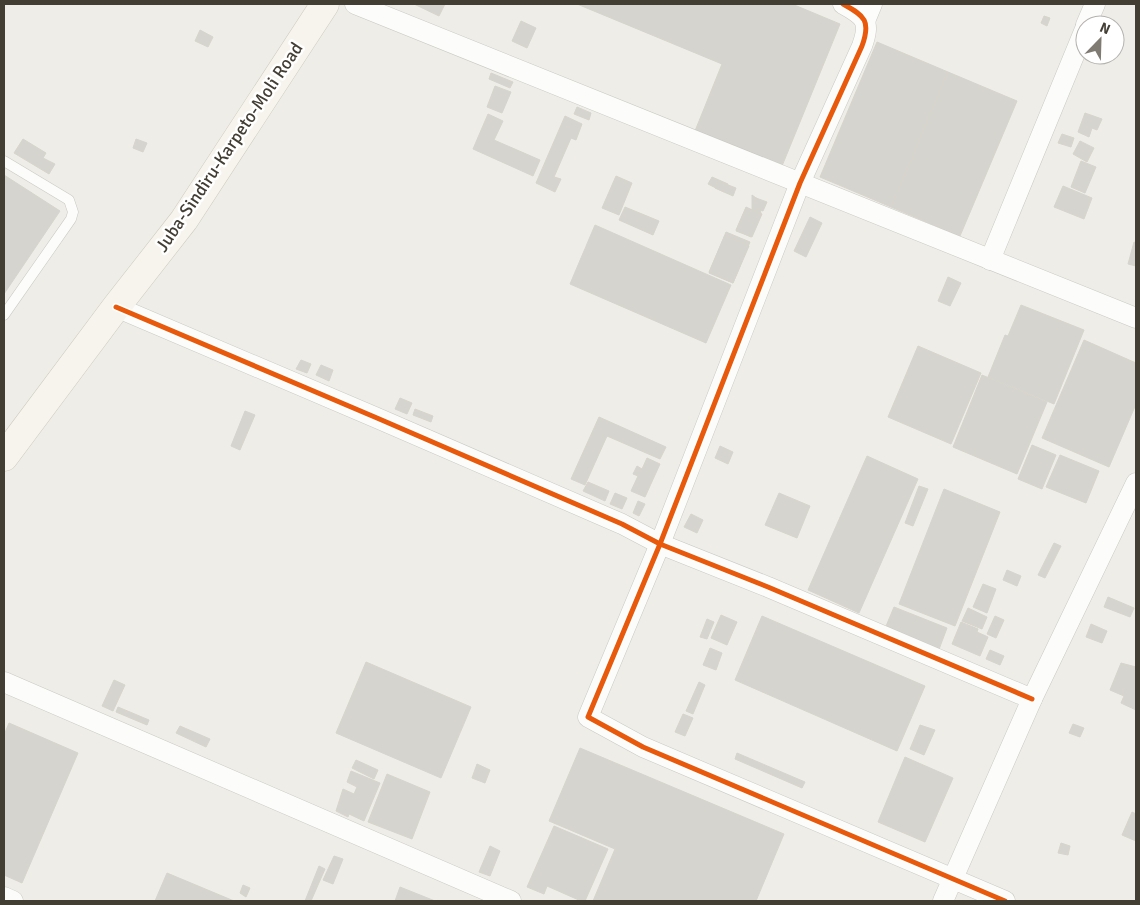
<svg xmlns="http://www.w3.org/2000/svg" width="1140" height="905" viewBox="0 0 1140 905" font-family="Signika,sans-serif">
	<rect width="100%" height="100%" fill="#eeede7"/>
	<g fill="#d6d4ce" stroke="#d6d4cd">
		<path d="M 414,4 L 445,4 L 439,16 Z"/>
		<path d="M 577,4 L 792,4 L 840,24 L 782,166 L 695,131 L 722,64 Z"/>
		<path d="M 1044,16 L 1050,18 L 1047,26 L 1041,23 Z"/>
		<path d="M 521,21 L 536,28 L 527,48 L 512,41 Z"/>
		<path d="M 200,30 L 213,37 L 208,47 L 195,41 Z"/>
		<path d="M 877,42 L 948,72 L 891,207 L 820,177 Z"/>
		<path d="M 948,72 L 1017,101 L 960,236 L 891,207 Z"/>
		<path d="M 491,73 L 513,82 L 510,88 L 489,79 Z"/>
		<path d="M 495,86 L 511,92 L 502,113 L 487,107 Z"/>
		<path d="M 577,107 L 591,113 L 589,120 L 574,114 Z"/>
		<path d="M 1085,113 L 1102,119 L 1097,130 L 1092,128 L 1089,137 L 1078,132 Z"/>
		<path d="M 488,114 L 503,121 L 494,140 L 540,160 L 533,176 L 473,149 Z"/>
		<path d="M 565,116 L 582,124 L 576,140 L 571,138 L 554,177 L 561,179 L 555,192 L 536,183 Z"/>
		<path d="M 1062,134 L 1074,138 L 1071,147 L 1058,143 Z"/>
		<path d="M 23,139 L 46,153 L 43,158 L 55,164 L 49,174 L 14,153 Z"/>
		<path d="M 136,139 L 147,143 L 143,152 L 133,148 Z"/>
		<path d="M 1080,141 L 1094,148 L 1087,162 L 1073,154 Z"/>
		<path d="M 1081,161 L 1096,167 L 1085,193 L 1071,187 Z"/>
		<path d="M 4,175 L 60,211 L 4,294 Z"/>
		<path d="M 616,176 L 632,183 L 619,215 L 602,208 Z"/>
		<path d="M 712,177 L 728,184 L 724,192 L 708,184 Z"/>
		<path d="M 718,181 L 736,188 L 733,196 L 715,188 Z"/>
		<path d="M 1063,186 L 1092,198 L 1084,219 L 1054,207 Z"/>
		<path d="M 752,195 L 759,200 L 761,214 L 752,210 Z"/>
		<path d="M 756,198 L 767,202 L 763,211 L 753,207 Z"/>
		<path d="M 625,207 L 659,221 L 653,235 L 619,220 Z"/>
		<path d="M 746,207 L 761,214 L 751,237 L 736,230 Z"/>
		<path d="M 746,208 L 762,214 L 752,237 L 736,231 Z"/>
		<path d="M 810,217 L 822,223 L 806,257 L 794,251 Z"/>
		<path d="M 595,225 L 731,285 L 706,343 L 570,284 Z"/>
		<path d="M 726,232 L 750,242 L 733,283 L 709,273 Z"/>
		<path d="M 725,235 L 749,246 L 733,283 L 709,272 Z"/>
		<path d="M 1134,242 L 1136,243 L 1136,266 L 1128,264 Z"/>
		<path d="M 948,277 L 961,283 L 950,306 L 938,301 Z"/>
		<path d="M 1021,305 L 1084,330 L 1054,404 L 988,377 L 1005,335 L 1008,336 Z"/>
		<path d="M 1084,340 L 1136,363 L 1136,404 L 1109,467 L 1042,438 Z"/>
		<path d="M 918,346 L 981,373 L 951,444 L 888,417 Z"/>
		<path d="M 301,360 L 311,364 L 307,373 L 296,369 Z"/>
		<path d="M 321,365 L 333,370 L 329,381 L 316,375 Z"/>
		<path d="M 982,375 L 1047,402 L 1017,474 L 953,447 Z"/>
		<path d="M 400,398 L 412,403 L 407,414 L 395,409 Z"/>
		<path d="M 415,409 L 433,416 L 431,422 L 413,415 Z"/>
		<path d="M 245,411 L 255,415 L 240,450 L 231,446 Z"/>
		<path d="M 599,417 L 666,447 L 660,459 L 607,436 L 585,485 L 571,479 Z"/>
		<path d="M 1032,445 L 1056,455 L 1042,489 L 1018,479 Z"/>
		<path d="M 720,446 L 733,452 L 728,464 L 715,458 Z"/>
		<path d="M 1060,455 L 1099,471 L 1086,503 L 1046,487 Z"/>
		<path d="M 867,456 L 918,479 L 859,613 L 808,590 Z"/>
		<path d="M 647,458 L 660,464 L 645,497 L 631,491 L 638,476 L 633,474 L 637,466 L 642,469 Z"/>
		<path d="M 588,482 L 609,491 L 605,501 L 583,491 Z"/>
		<path d="M 919,486 L 928,489 L 913,526 L 905,523 Z"/>
		<path d="M 944,489 L 1000,512 L 955,626 L 899,604 Z"/>
		<path d="M 615,493 L 627,498 L 622,509 L 610,504 Z"/>
		<path d="M 779,493 L 810,506 L 797,538 L 765,525 Z"/>
		<path d="M 638,501 L 645,504 L 639,516 L 633,513 Z"/>
		<path d="M 691,514 L 703,520 L 697,533 L 684,527 Z"/>
		<path d="M 1054,543 L 1061,546 L 1045,578 L 1038,575 Z"/>
		<path d="M 1007,570 L 1021,576 L 1017,586 L 1003,580 Z"/>
		<path d="M 983,584 L 996,589 L 987,613 L 973,607 Z"/>
		<path d="M 1108,597 L 1134,608 L 1130,617 L 1104,607 Z"/>
		<path d="M 894,607 L 947,628 L 938,652 L 884,631 Z"/>
		<path d="M 968,608 L 987,617 L 982,629 L 962,621 Z"/>
		<path d="M 721,615 L 737,622 L 727,645 L 711,638 Z"/>
		<path d="M 762,616 L 925,686 L 897,751 L 735,680 Z"/>
		<path d="M 995,616 L 1004,620 L 996,638 L 987,634 Z"/>
		<path d="M 707,619 L 714,622 L 707,639 L 700,637 Z"/>
		<path d="M 961,622 L 978,629 L 977,632 L 988,637 L 980,656 L 952,644 Z"/>
		<path d="M 1091,624 L 1107,631 L 1102,643 L 1086,637 Z"/>
		<path d="M 710,648 L 722,653 L 716,670 L 703,665 Z"/>
		<path d="M 990,650 L 1004,656 L 1000,665 L 986,659 Z"/>
		<path d="M 366,662 L 471,707 L 441,778 L 336,733 Z"/>
		<path d="M 1121,663 L 1136,667 L 1136,710 L 1121,703 L 1124,696 L 1110,690 Z"/>
		<path d="M 114,680 L 125,685 L 113,711 L 102,706 Z"/>
		<path d="M 699,682 L 705,685 L 693,714 L 686,711 Z"/>
		<path d="M 118,707 L 149,720 L 147,725 L 116,712 Z"/>
		<path d="M 683,714 L 693,718 L 685,736 L 675,732 Z"/>
		<path d="M 9,723 L 78,753 L 22,883 L 4,875 L 4,735 Z"/>
		<path d="M 1073,724 L 1084,728 L 1080,737 L 1069,733 Z"/>
		<path d="M 920,725 L 935,730 L 924,755 L 910,749 Z"/>
		<path d="M 180,726 L 210,739 L 206,747 L 176,733 Z"/>
		<path d="M 580,748 L 784,834 L 756,901 L 593,901 L 615,849 L 549,821 Z"/>
		<path d="M 737,753 L 805,782 L 802,788 L 735,759 Z"/>
		<path d="M 905,757 L 953,778 L 925,842 L 878,822 Z"/>
		<path d="M 356,760 L 378,770 L 374,779 L 352,768 Z"/>
		<path d="M 477,764 L 490,770 L 485,783 L 472,778 Z"/>
		<path d="M 351,771 L 380,783 L 364,821 L 349,814 L 348,817 L 336,811 L 343,789 L 354,794 L 357,787 L 347,782 Z"/>
		<path d="M 387,774 L 430,792 L 412,839 L 368,822 Z"/>
		<path d="M 1132,812 L 1136,814 L 1136,841 L 1122,835 Z"/>
		<path d="M 554,826 L 608,849 L 585,901 L 581,901 L 547,886 L 544,894 L 527,887 Z"/>
		<path d="M 1061,843 L 1070,846 L 1068,855 L 1058,853 Z"/>
		<path d="M 490,846 L 500,851 L 490,876 L 479,872 Z"/>
		<path d="M 334,856 L 343,859 L 333,884 L 323,880 Z"/>
		<path d="M 319,866 L 325,869 L 311,901 L 305,901 Z"/>
		<path d="M 167,873 L 234,901 L 155,901 Z"/>
		<path d="M 243,885 L 250,888 L 246,897 L 240,893 Z"/>
		<path d="M 400,887 L 435,901 L 395,901 Z"/>
	</g>
	<g fill="none" stroke-linecap="round" stroke-linejoin="round">
		<g stroke="#cac9c3" stroke-width="11">
			<path id="lane" d="M 4,161 L 69,200 L 73,212 L 71,219 L 4,315"/>
		</g>
		<g stroke="#cac9c3" stroke-width="21">
			<g id="street">
				<path d="M 355,4 L 1136,318"/>
				<path d="M 843,4 C 865,16 871,21 862,46 L 800,183 L 660,544 L 588,717 L 643,747 L 1005,901"/>
				<path d="M 865,21 L 872,4"/>
				<path d="M 1086,25 L 1095,4"/>
				<path d="M 990,260 L 1085,29"/>
				<path d="M 116,307 L 377,418 L 622,524 L 660,544 L 768,587 L 1032,699"/>
				<path d="M 4,682 L 511,901"/>
				<path d="M 4,897 L 13,901"/>
				<path d="M 943,901 L 1032,699 L 1136,483"/>
			</g>
		</g>
		<g stroke="#cdcabf" stroke-width="29">
			<path id="secondary" d="M 4,457 L 116,307 L 184,220 L 325,4"/>
		</g>
		<use href="#lane" stroke="#fcfcfb" stroke-width="10"/>
		<use href="#street" stroke="#fcfcfb" stroke-width="20"/>
		<use href="#secondary" stroke="#f6f4ed" stroke-width="28"/>
		<g stroke="#fff" stroke-width="8">
			<g id="cycleway">
				<path d="M 843,4 C 865,16 871,21 862,46 L 800,183 L 660,544 L 588,717 L 643,747 L 1005,901"/>
				<path d="M 116,307 L 377,418 L 622,524 L 660,544 L 768,587 L 1032,699"/>
			</g>
		</g>
		<use href="#cycleway" stroke="#e8590c" stroke-width="5"/>
	</g>
	<g text-anchor="middle" stroke-width="5" stroke-linejoin="round" paint-order="stroke">
		<g font-size="18" fill="#433e34" stroke="#fff">
			<text transform="translate(229 147) rotate(-56)" y="6">Juba-Sindiru-Karpeto-Moli Road</text>
		</g>
	</g>
	<rect width="1140" height="905" fill="none" stroke="#433e34" stroke-width="10"/>
	<g transform="translate(1100 40) rotate(23)"><circle r="24" fill="#ffffff" stroke="#b4b2ae"/>
	<path d="M0-4L9 19L0 12L-9 19Z" fill="#7f7b73"/>
	<text y="-8" font-size="14" font-weight="bold" text-anchor="middle" fill="#433e34">N</text>
	</g>
</svg>
